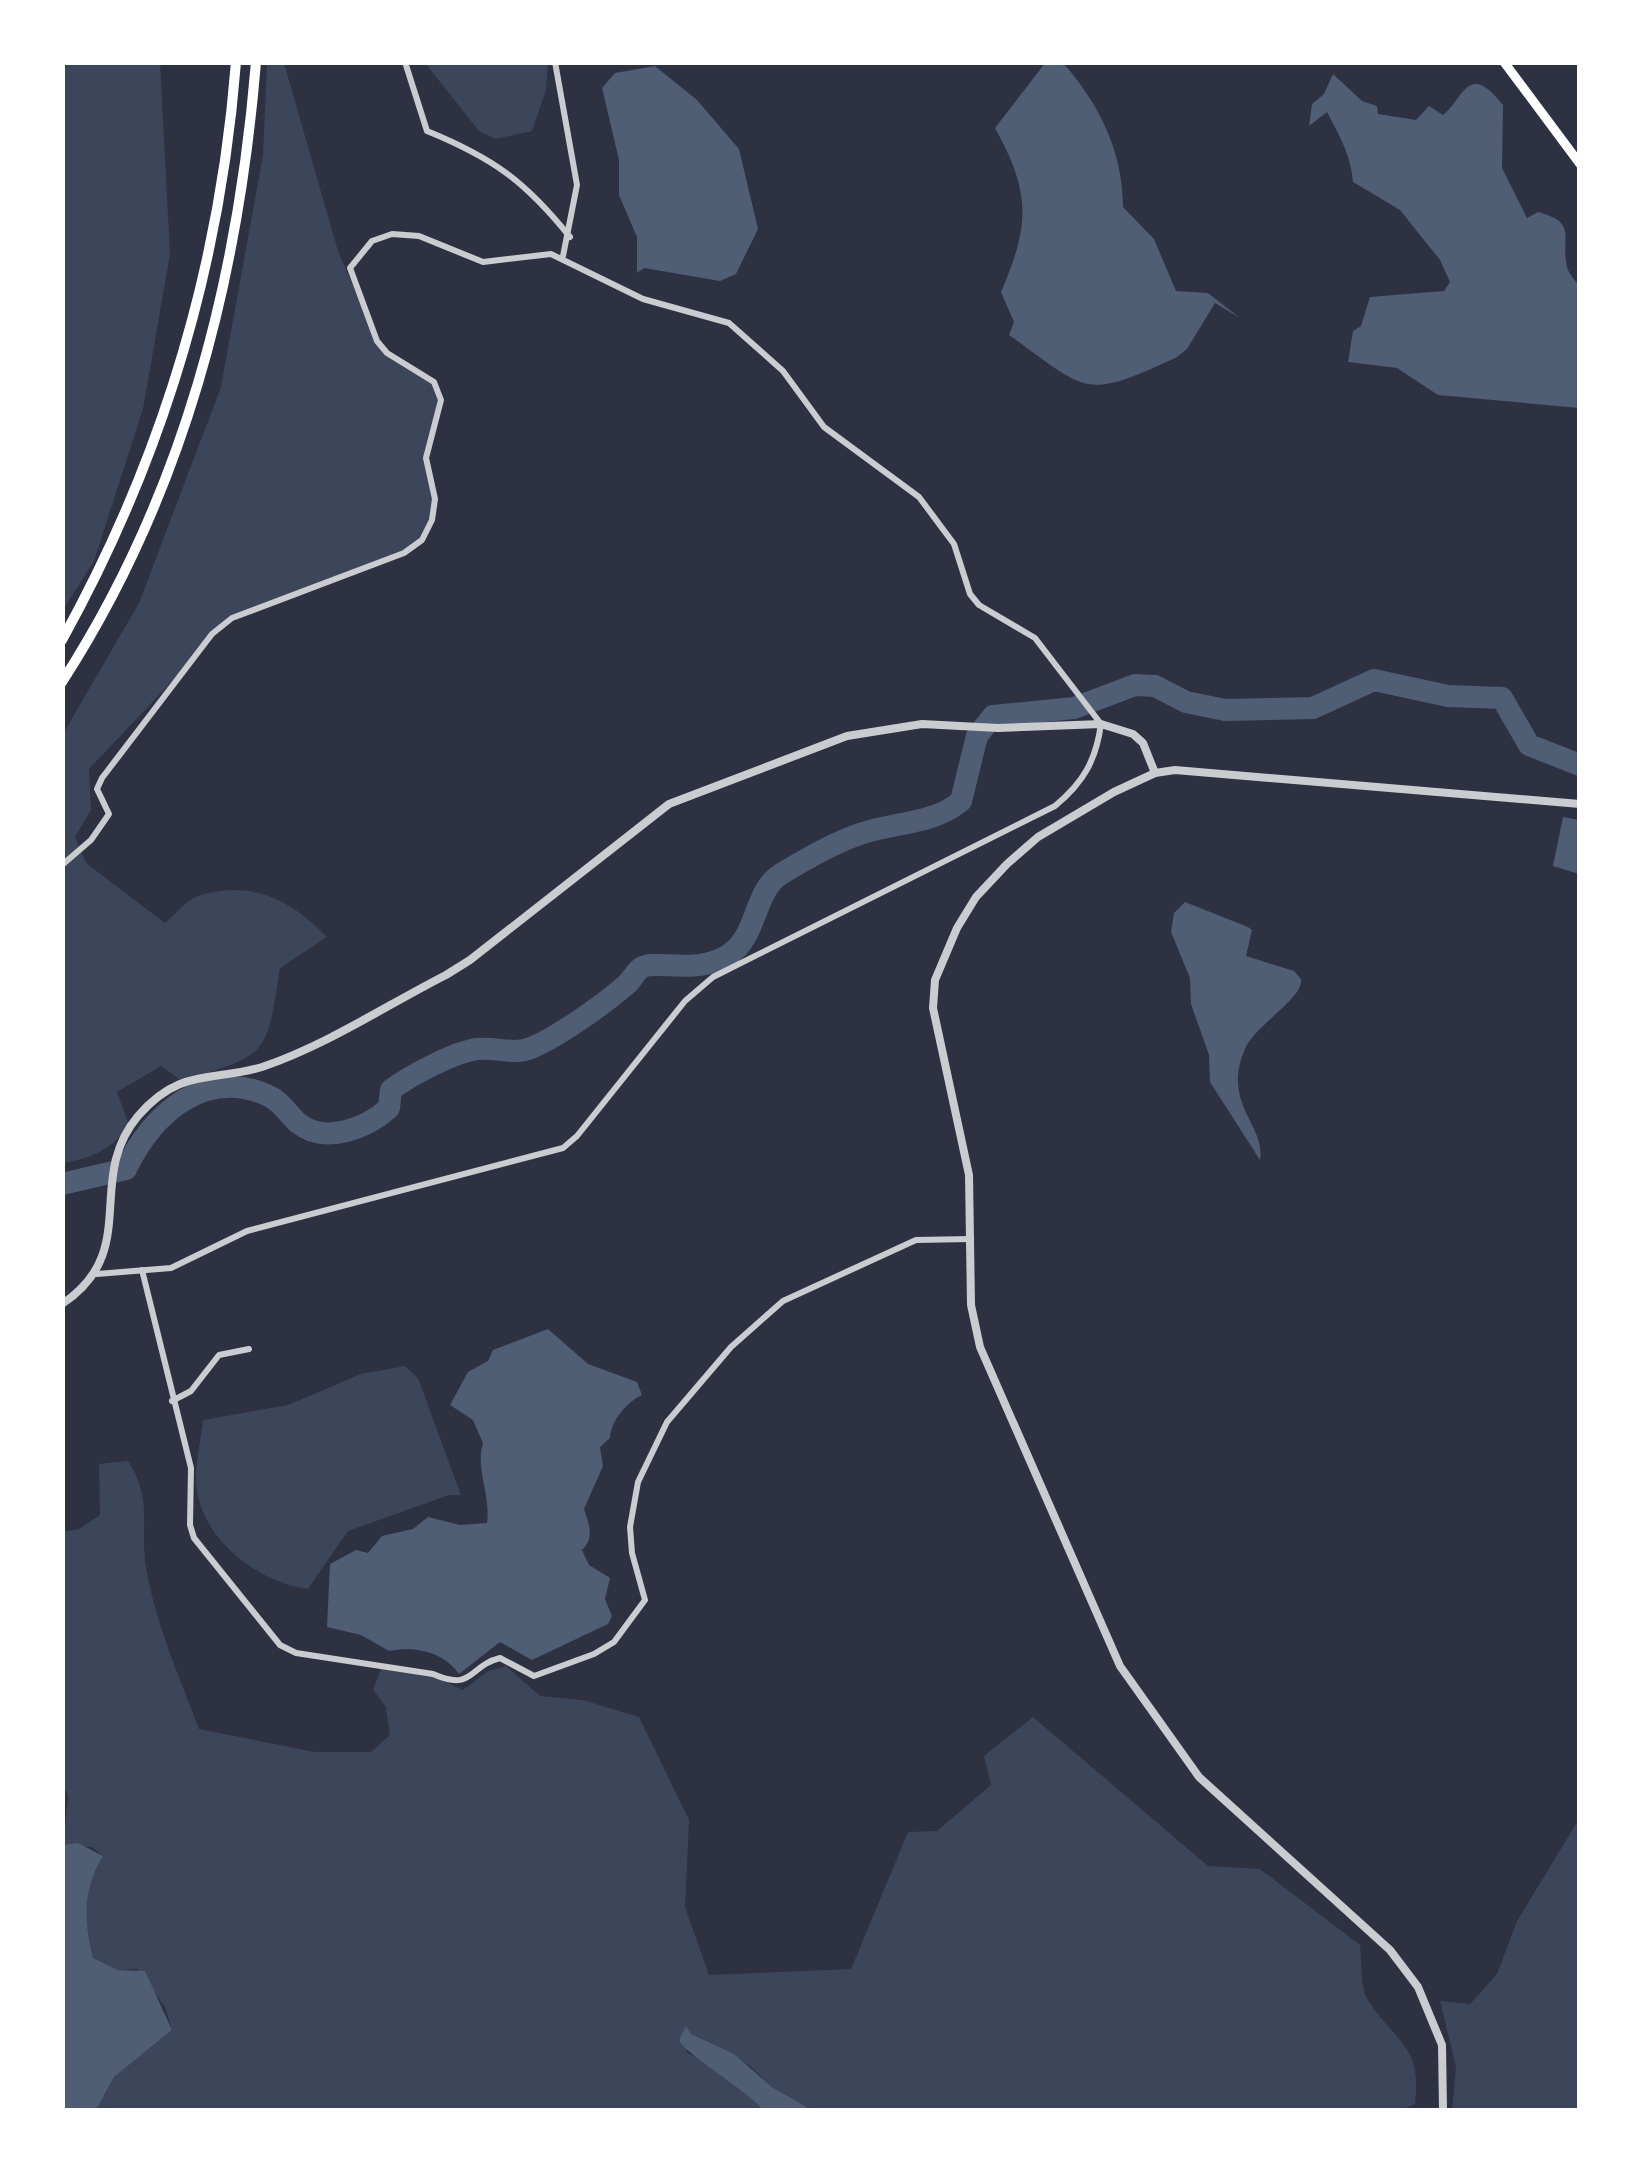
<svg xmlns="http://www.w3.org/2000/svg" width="1642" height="2173" viewBox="0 0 1642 2173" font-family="Mulish,sans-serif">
	<rect width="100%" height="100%" fill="#2d3142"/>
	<g fill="#3c4559">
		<path d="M 63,62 L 160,63 L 170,254 L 143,409 L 94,561 L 63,610 Z"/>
		<path d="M 267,63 L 284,63 L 338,251 L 377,341 C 392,360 418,365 433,382 C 451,403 428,434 426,457 C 425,478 438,496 433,518 C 428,535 418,543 404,553 L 232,618 L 89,769 L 91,810 L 75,837 L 86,863 L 165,923 C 175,915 188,898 201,895 C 254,880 292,901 327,937 L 280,968 C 266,1058 269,1053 182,1081 L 161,1066 L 117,1092 L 129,1125 C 112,1150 92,1158 63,1163 L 63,734 L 139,603 L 221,387 L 263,155 Z"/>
		<path d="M 425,63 L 548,63 L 546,90 L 532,131 L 495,139 L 479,131 Z"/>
		<path d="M 405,1366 L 418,1378 L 461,1495 L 449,1495 L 348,1531 L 308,1589 C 257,1582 200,1539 196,1483 C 195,1463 201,1440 203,1420 L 288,1405 L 361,1374 Z"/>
		<path d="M 128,1461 C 155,1502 138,1529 147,1573 C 157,1627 180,1678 199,1729 L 315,1752 L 371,1752 L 390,1735 L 386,1707 L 373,1690 L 381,1669 L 432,1676 L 463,1690 L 488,1671 L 506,1666 L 540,1696 L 583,1700 L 639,1717 L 689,1820 L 685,1907 L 709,1975 L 851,1969 L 908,1832 L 937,1831 L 991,1785 L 984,1756 L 1033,1717 L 1208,1866 L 1260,1869 L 1360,1945 C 1362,1961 1360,1987 1368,2000 C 1396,2044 1422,2044 1415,2104 L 1401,2110 L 812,2110 L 772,2087 L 749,2065 L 691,2034 L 686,2052 L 729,2077 L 763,2110 L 96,2110 L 114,2077 L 172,2030 L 165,2007 L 137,1969 L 118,1970 L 93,1958 C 83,1918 81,1894 103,1856 L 92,1847 L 63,1845 L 68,1796 L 62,1783 L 62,1532 L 79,1529 L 100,1515 L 99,1464 Z"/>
		<path d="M 1579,1819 L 1579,2110 L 1452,2110 L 1456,2067 L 1440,2001 L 1470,2004 L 1497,1974 L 1517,1921 Z"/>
	</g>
	<g fill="#4f5d75">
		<path d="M 1046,62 L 1063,63 C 1099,103 1123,152 1123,207 L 1154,239 L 1176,291 L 1208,293 L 1240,318 L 1215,303 L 1187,349 L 1177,357 C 1083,401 1089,392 1009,335 L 1014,322 L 1001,292 C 1030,225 1031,193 995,128 Z"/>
		<path d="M 655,66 L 697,100 L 739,149 L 758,229 L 736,274 L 720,281 L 644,268 L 637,273 L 637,237 L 619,195 L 619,160 L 602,88 L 615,73 Z"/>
		<path d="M 1333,74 L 1362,101 L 1377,106 L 1378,114 L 1416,120 L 1429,106 L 1443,115 C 1464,99 1467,60 1503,105 L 1502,168 L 1527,218 L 1538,212 C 1579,223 1560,237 1567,267 C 1569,275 1577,281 1580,288 C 1586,311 1580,380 1579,408 L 1438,395 L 1397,368 L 1348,362 L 1353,331 L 1361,326 L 1370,297 L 1444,291 L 1450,282 L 1440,260 L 1400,210 L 1353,182 C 1351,155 1339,135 1327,112 L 1309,126 L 1312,104 L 1324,94 Z"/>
		<path d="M 1563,817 L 1579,820 L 1579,874 L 1553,866 Z"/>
		<path d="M 1185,902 L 1248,927 L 1252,930 L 1246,956 L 1294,971 L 1301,979 C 1304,998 1255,1025 1245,1049 C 1221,1104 1266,1125 1260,1160 L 1210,1082 L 1209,1055 L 1191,1004 L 1190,978 L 1171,932 L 1174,913 Z"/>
		<path d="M 548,1329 L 588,1364 L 637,1382 L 642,1395 C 627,1402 611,1420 610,1438 L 600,1447 L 603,1466 L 584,1509 C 589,1525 595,1537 582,1550 L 589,1565 L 610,1578 L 605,1599 L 612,1616 L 608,1624 L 532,1660 L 500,1642 L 459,1674 C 443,1651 414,1646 389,1651 L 361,1635 L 327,1627 L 330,1564 L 356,1550 L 368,1553 L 382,1536 L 413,1529 L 428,1517 L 460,1525 L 487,1523 C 491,1495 475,1469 483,1443 L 473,1420 L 450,1405 L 468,1372 L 488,1361 L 493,1350 Z"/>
		<path d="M 78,1843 L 103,1856 C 82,1891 84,1920 93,1958 L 118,1970 L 145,1971 L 172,2030 L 114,2077 L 96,2110 L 63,2110 L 63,1845 Z"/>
		<path d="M 686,2026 L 691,2034 L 734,2054 L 772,2087 L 812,2110 L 763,2110 C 744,2088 686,2055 679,2040 Z"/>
	</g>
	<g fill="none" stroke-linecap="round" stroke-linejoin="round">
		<path stroke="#4f5d75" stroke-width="22" d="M 62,1184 L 126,1169 C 152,1113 207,1065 271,1097 C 282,1103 289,1115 298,1123 C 325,1145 367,1128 389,1108 L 391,1090 C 409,1076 456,1051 478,1049 C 496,1047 514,1055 531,1048 C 558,1037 604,1004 626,985 C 632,980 635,972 641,968 C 654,958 704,978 735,950 C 757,930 756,889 781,874 C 806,859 835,842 863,833 C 897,822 934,824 961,801 L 977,736 L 993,716 L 1074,708 L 1135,685 L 1155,686 L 1186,702 L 1225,710 L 1313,708 L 1374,680 L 1448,696 L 1502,698 L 1529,745 L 1580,765"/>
		<g stroke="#caccd0" stroke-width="6">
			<path d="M 405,62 L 427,131 C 493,158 525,181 570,237"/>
			<path d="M 555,62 L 577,185 L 563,256"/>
			<path d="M 62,865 L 91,840 L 109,814 L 97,789 L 102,778 L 212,634 L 232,618 L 404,553 L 422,540 L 432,520 L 435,499 L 426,458 L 441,400 L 434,382 L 387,353 L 377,341 L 350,268 L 372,241 L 392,234 L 419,236 L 483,262 L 551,254 L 643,299 L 729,323 L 783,371 L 824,427 L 919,497 L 954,544 L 970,594 L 979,605 L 1035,638 L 1101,724 C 1096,760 1084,782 1055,806 L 713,977 L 685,1001 L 577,1136 L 563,1148 L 247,1231 L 171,1268 L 97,1274"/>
			<path d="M 142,1270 L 191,1468 L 190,1525 L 194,1538 L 280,1645 L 296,1653 L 433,1674 C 474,1692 468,1666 500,1658 L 534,1676 L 594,1654 L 614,1642 L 645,1600 L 632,1553 L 630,1527 L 638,1482 L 667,1422 L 731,1347 L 783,1301 L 916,1240 L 971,1239"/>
			<path d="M 172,1401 L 191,1391 L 219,1355 L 249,1349"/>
		</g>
		<g stroke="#caccd0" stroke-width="8">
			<path d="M 62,1304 C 142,1251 84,1180 138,1116 C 180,1067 213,1082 262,1067 C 325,1046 387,1005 446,975 L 470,960 L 669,804 L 847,736 L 922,724 L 998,728 L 1101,724 L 1133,734 L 1143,743 L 1155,773"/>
			<path d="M 1443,2110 L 1442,2045 L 1418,1987 L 1390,1950 L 1199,1777 L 1120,1666 L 980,1347 L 971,1305 L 969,1175 L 933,1008 L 935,980 L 957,928 L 976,897 L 1007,864 L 1038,837 L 1114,792 L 1155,773 L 1175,770 L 1580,804"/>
		</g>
		<path stroke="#fff" stroke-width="9" d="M 1504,62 L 1580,164"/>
		<g stroke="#fff" stroke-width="10">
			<path d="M 62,640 C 162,460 220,269 236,62"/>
			<path d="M 62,682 C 183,495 238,282 256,62"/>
		</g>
	</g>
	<rect width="1642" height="2173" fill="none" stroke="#ffffff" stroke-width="130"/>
</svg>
